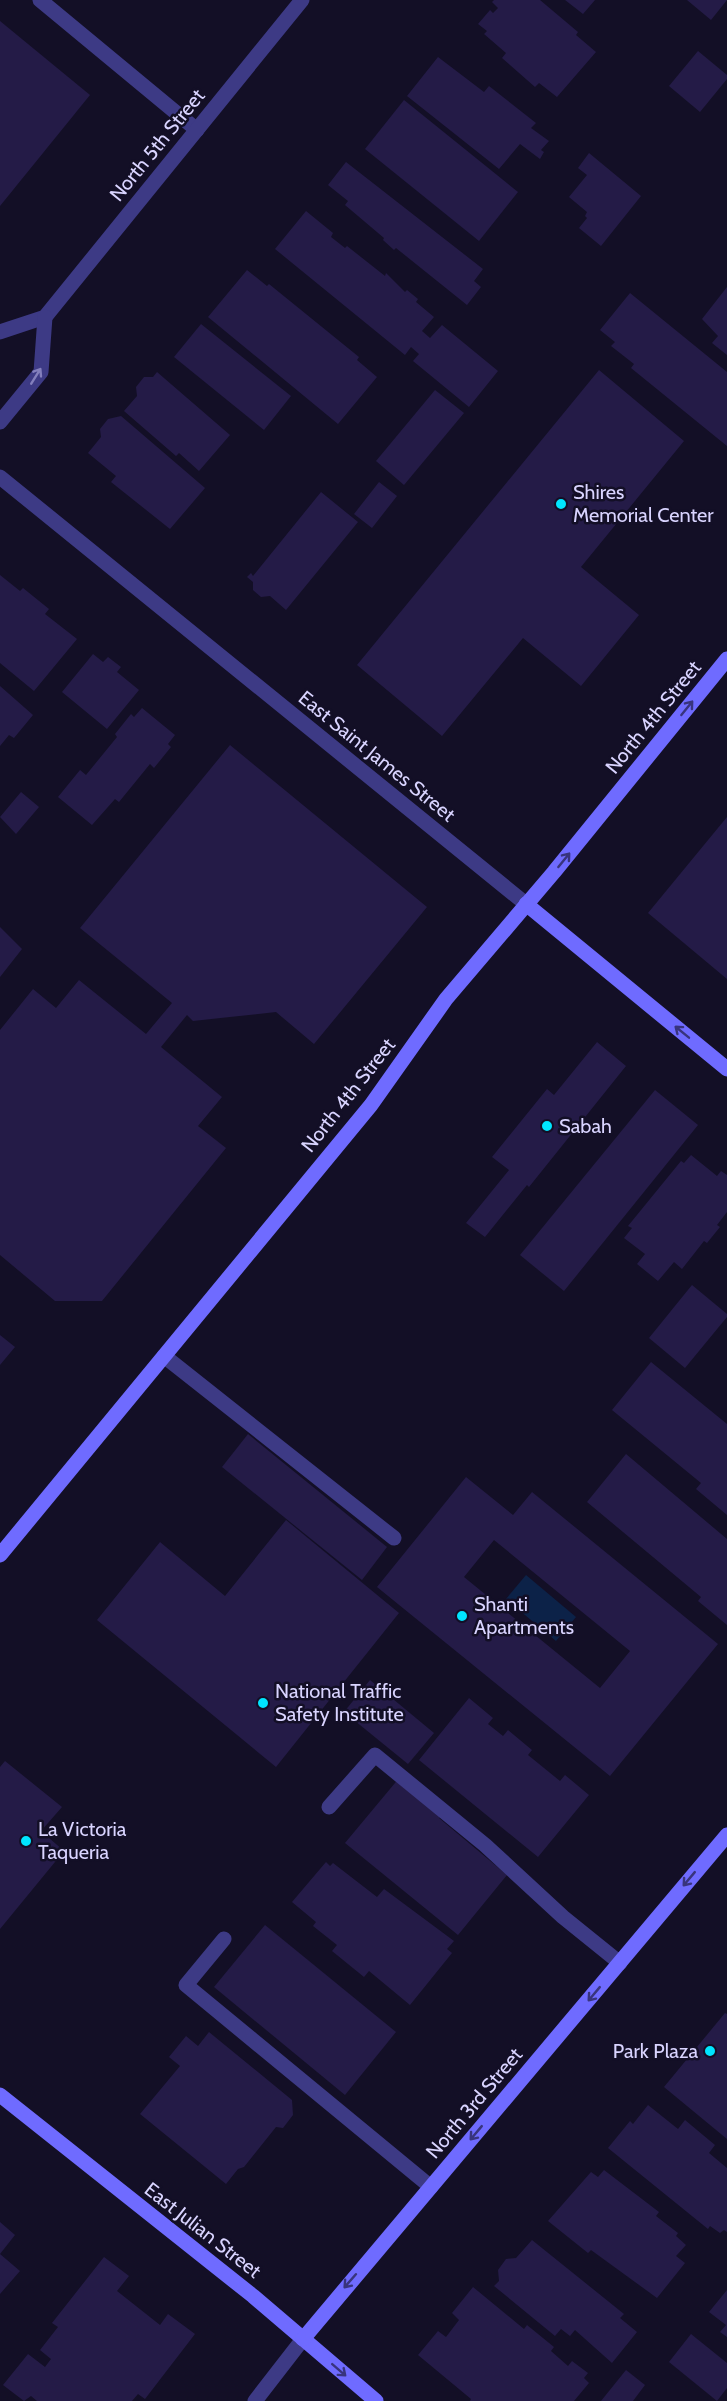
<svg xmlns="http://www.w3.org/2000/svg" width="727" height="2401" viewBox="0 0 727 2401" font-family="Cabin,sans-serif">
	<rect width="100%" height="100%" fill="#130f26"/>
	<path fill="#0c2248" d="M 526,1575 L 576,1617 L 556,1641 L 506,1599 Z"/>
	<g fill="#241b47" fill-rule="evenodd">
		<path d="M 494,0 L 540,0 L 578,32 L 576,35 L 596,52 L 557,97 L 539,83 L 535,87 L 502,58 L 506,53 L 484,34 L 487,31 L 478,24 L 490,10 L 493,13 L 498,8 L 492,2 Z"/>
		<path d="M 565,0 L 595,0 L 583,14 Z"/>
		<path d="M 687,0 L 727,0 L 711,20 Z"/>
		<path d="M 0,21 L 90,95 L 0,206 Z"/>
		<path d="M 698,51 L 727,75 L 727,79 L 700,112 L 669,86 Z"/>
		<path d="M 438,57 L 484,92 L 489,86 L 536,123 L 531,128 L 549,141 L 541,150 L 544,152 L 540,159 L 520,144 L 499,169 L 407,96 Z"/>
		<path d="M 404,100 L 518,192 L 479,241 L 365,149 Z"/>
		<path d="M 589,153 L 641,196 L 601,246 L 579,228 L 587,218 L 585,216 L 587,212 L 569,197 L 587,175 L 578,168 Z"/>
		<path d="M 346,162 L 483,269 L 474,281 L 481,287 L 467,305 L 396,248 L 394,250 L 383,240 L 384,238 L 345,205 L 348,201 L 328,185 Z"/>
		<path d="M 306,211 L 333,233 L 331,237 L 345,248 L 347,246 L 385,276 L 386,273 L 405,292 L 407,290 L 418,299 L 416,302 L 434,317 L 422,331 L 430,338 L 442,325 L 498,371 L 469,407 L 413,361 L 419,354 L 411,347 L 405,355 L 275,249 Z"/>
		<path d="M 247,270 L 267,286 L 269,284 L 359,357 L 357,360 L 377,377 L 338,424 L 208,317 Z"/>
		<path d="M 727,287 L 727,355 L 712,343 L 718,336 L 702,319 Z"/>
		<path d="M 630,293 L 727,372 L 727,446 L 631,368 L 634,364 L 611,346 L 615,342 L 600,330 Z"/>
		<path d="M 201,324 L 291,396 L 264,430 L 174,357 Z"/>
		<path d="M 599,370 L 684,441 L 581,567 L 639,615 L 581,686 L 523,638 L 442,736 L 357,665 Z"/>
		<path d="M 157,372 L 230,435 L 199,471 L 179,453 L 176,456 L 124,411 L 137,396 L 136,387 L 144,377 L 153,377 Z"/>
		<path d="M 435,390 L 464,413 L 404,485 L 376,461 Z"/>
		<path d="M 121,416 L 205,488 L 170,529 L 111,482 L 116,476 L 88,453 L 101,437 L 100,429 L 108,419 Z"/>
		<path d="M 379,482 L 397,496 L 372,528 L 354,514 Z"/>
		<path d="M 321,492 L 358,522 L 286,610 L 270,596 L 261,597 L 253,590 L 253,582 L 247,577 L 251,573 L 253,576 Z"/>
		<path d="M 0,575 L 20,591 L 23,588 L 49,609 L 45,614 L 77,639 L 34,691 L 0,663 Z"/>
		<path d="M 93,654 L 103,662 L 108,657 L 121,667 L 117,672 L 139,690 L 107,729 L 62,692 Z"/>
		<path d="M 0,686 L 33,715 L 14,738 L 9,735 L 0,746 Z"/>
		<path d="M 142,708 L 175,735 L 168,744 L 171,747 L 154,768 L 150,764 L 119,802 L 115,799 L 92,825 L 58,797 L 80,770 L 86,775 L 117,737 L 115,734 L 131,714 L 134,717 Z"/>
		<path d="M 230,745 L 427,907 L 314,1044 L 276,1012 L 193,1021 L 187,1015 L 161,1047 L 222,1097 L 198,1126 L 226,1148 L 102,1301 L 55,1301 L 0,1255 L 0,1030 L 33,989 L 56,1008 L 79,980 L 146,1034 L 172,1003 L 80,928 Z"/>
		<path d="M 21,792 L 39,807 L 16,834 L 0,817 Z"/>
		<path d="M 727,817 L 727,979 L 648,913 Z"/>
		<path d="M 0,927 L 22,949 L 0,977 Z"/>
		<path d="M 597,1042 L 626,1066 L 529,1187 L 527,1185 L 485,1237 L 466,1223 L 509,1170 L 492,1157 L 547,1089 L 554,1095 Z"/>
		<path d="M 655,1090 L 698,1125 L 564,1291 L 520,1255 Z"/>
		<path d="M 691,1155 L 717,1176 L 721,1171 L 727,1175 L 727,1212 L 717,1225 L 720,1227 L 707,1243 L 704,1241 L 682,1269 L 674,1262 L 658,1281 L 637,1264 L 645,1254 L 624,1238 L 632,1228 L 628,1226 L 681,1161 L 684,1163 Z"/>
		<path d="M 692,1285 L 727,1314 L 727,1317 L 685,1368 L 649,1338 Z"/>
		<path d="M 0,1335 L 15,1347 L 0,1365 Z"/>
		<path d="M 651,1362 L 727,1424 L 727,1515 L 696,1489 L 701,1483 L 612,1410 Z"/>
		<path d="M 248,1434 L 387,1547 L 362,1580 L 222,1467 Z"/>
		<path d="M 626,1454 L 727,1539 L 727,1625 L 698,1601 L 701,1597 L 587,1502 Z"/>
		<path d="M 466,1477 L 513,1515 L 532,1492 L 718,1644 L 610,1776 L 377,1587 ZM 494,1540 L 630,1651 L 600,1688 L 464,1577 Z"/>
		<path d="M 286,1520 L 399,1613 L 276,1767 L 97,1620 L 160,1542 L 225,1596 Z"/>
		<path d="M 370,1680 L 434,1733 L 408,1764 L 344,1712 Z"/>
		<path d="M 469,1698 L 493,1718 L 488,1724 L 503,1736 L 508,1730 L 532,1750 L 528,1755 L 560,1781 L 565,1775 L 589,1795 L 538,1857 L 419,1760 Z"/>
		<path d="M 5,1761 L 62,1807 L 41,1831 L 64,1851 L 0,1929 L 0,1767 Z"/>
		<path d="M 400,1777 L 444,1813 L 439,1818 L 507,1875 L 458,1935 L 345,1843 Z"/>
		<path d="M 326,1862 L 330,1866 L 333,1863 L 377,1897 L 384,1889 L 454,1941 L 447,1949 L 452,1953 L 410,2005 L 369,1971 L 364,1977 L 332,1951 L 337,1945 L 313,1926 L 316,1922 L 292,1902 Z"/>
		<path d="M 265,1925 L 396,2032 L 345,2095 L 214,1987 Z"/>
		<path d="M 725,2013 L 727,2014 L 727,2139 L 664,2087 Z"/>
		<path d="M 209,2032 L 292,2100 L 293,2115 L 283,2128 L 276,2127 L 244,2167 L 238,2169 L 226,2184 L 140,2114 L 180,2066 L 169,2057 L 186,2036 L 198,2046 Z"/>
		<path d="M 648,2105 L 678,2129 L 685,2120 L 715,2145 L 709,2153 L 727,2168 L 727,2232 L 724,2230 L 720,2233 L 710,2226 L 708,2229 L 608,2148 L 630,2121 L 633,2124 Z"/>
		<path d="M 604,2170 L 659,2212 L 656,2216 L 678,2233 L 676,2236 L 686,2245 L 676,2256 L 685,2263 L 657,2298 L 591,2250 L 588,2253 L 548,2221 L 591,2172 L 598,2177 Z"/>
		<path d="M 0,2222 L 15,2235 L 0,2254 Z"/>
		<path d="M 532,2240 L 624,2314 L 620,2318 L 637,2332 L 612,2363 L 575,2330 L 570,2336 L 561,2329 L 555,2336 L 494,2286 L 499,2281 L 498,2270 L 506,2259 L 516,2258 Z"/>
		<path d="M 0,2254 L 20,2271 L 0,2294 Z"/>
		<path d="M 104,2257 L 129,2276 L 117,2291 L 160,2325 L 168,2314 L 195,2334 L 145,2399 L 138,2394 L 132,2401 L 37,2401 L 31,2396 L 24,2401 L 3,2385 L 28,2354 L 45,2367 L 51,2359 L 40,2350 L 58,2327 L 52,2323 Z"/>
		<path d="M 473,2287 L 524,2329 L 527,2325 L 554,2347 L 551,2351 L 568,2366 L 572,2361 L 588,2373 L 584,2378 L 589,2383 L 574,2401 L 470,2401 L 471,2399 L 418,2355 L 438,2331 L 446,2337 L 459,2320 L 452,2313 Z"/>
		<path d="M 727,2290 L 727,2337 L 720,2332 L 726,2325 L 709,2312 Z"/>
		<path d="M 691,2334 L 727,2363 L 727,2388 L 717,2401 L 669,2362 Z"/>
		<path d="M 626,2370 L 645,2385 L 633,2401 L 601,2401 Z"/>
	</g>
	<g fill="none" stroke-linecap="round" stroke-linejoin="round">
		<g stroke="#3d3a85" stroke-width="15">
			<path d="M 40,0 L 197,130"/>
			<path d="M 164,1356 L 394,1538"/>
			<path d="M 329,1807 L 375,1755 L 485,1845 L 563,1917 L 620,1963"/>
			<path d="M 224,1939 L 186,1985 L 431,2187"/>
		</g>
		<path stroke="#3d3a85" stroke-width="15" d="M 255,2401 L 303,2339"/>
		<g stroke="#3d3a85" stroke-width="15">
			<path d="M 0,332 L 45,317 L 302,0"/>
			<path d="M 0,422 L 41,372 L 45,317"/>
			<path d="M 0,477 L 526,904"/>
		</g>
		<g stroke="#6f6bff" stroke-width="15">
			<path d="M 526,904 L 727,1069"/>
			<path d="M 0,1555 L 371,1105 L 446,999 L 554,872 L 727,659"/>
			<path d="M 0,2095 L 253,2296 L 376,2401"/>
			<path d="M 303,2339 L 727,1835"/>
		</g>
	</g>
	<defs><path id="oneway-shaft" d="M-6 0H5M1.5-3L5.5 0L1.5 3" fill="none" stroke-width="1.6" stroke-linecap="round" stroke-linejoin="round" transform="scale(1.5)"/></defs>
	<use stroke="#837fbc" href="#oneway-shaft" transform="translate(36 376) rotate(-58)"/>
	<g stroke="#38347d">
		<use href="#oneway-shaft" transform="translate(687 708) rotate(-51)"/>
		<use href="#oneway-shaft" transform="translate(564 860) rotate(-51)"/>
		<use href="#oneway-shaft" transform="translate(682 1032) rotate(-141)"/>
		<use href="#oneway-shaft" transform="translate(689 1879) rotate(130)"/>
		<use href="#oneway-shaft" transform="translate(594 1994) rotate(130)"/>
		<use href="#oneway-shaft" transform="translate(476 2133) rotate(130)"/>
		<use href="#oneway-shaft" transform="translate(350 2281) rotate(131)"/>
		<use href="#oneway-shaft" transform="translate(339 2370) rotate(41)"/>
	</g>
	<g fill="#00e5ff" stroke="#130f26" stroke-width="2">
		<circle cx="561" cy="504" r="6"/>
		<circle cx="547" cy="1126" r="6"/>
		<circle cx="462" cy="1616" r="6"/>
		<circle cx="263" cy="1703" r="6"/>
		<circle cx="26" cy="1841" r="6"/>
		<circle cx="710" cy="2051" r="6"/>
	</g>
	<g text-anchor="middle" stroke-width="5" stroke-linejoin="round" paint-order="stroke">
		<g font-size="20" fill="#d9d4ff" stroke="#130f26">
			<text transform="translate(157 145) rotate(-51)" y="7">North 5th Street</text>
			<text transform="translate(653 717) rotate(-51)" y="7">North 4th Street</text>
			<text transform="translate(377 756) rotate(39)" y="7">East Saint James Street</text>
			<text transform="translate(348 1095) rotate(-52)" y="7">North 4th Street</text>
			<text transform="translate(474 2103) rotate(-50)" y="7">North 3rd Street</text>
			<text transform="translate(203 2230) rotate(38)" y="7">East Julian Street</text>
		</g>
		<g font-size="20" fill="#d9d4ff" stroke="#130f26" text-anchor="start">
			<text x="573" y="499">Shires<tspan x="573" dy="23">Memorial Center</tspan></text>
			<text x="559" y="1133">Sabah</text>
			<text x="474" y="1611">Shanti<tspan x="474" dy="23">Apartments</tspan></text>
			<text x="275" y="1698">National Traffic<tspan x="275" dy="23">Safety Institute</tspan></text>
			<text x="38" y="1836">La Victoria<tspan x="38" dy="23">Taqueria</tspan></text>
			<text x="698" y="2058" text-anchor="end">Park Plaza</text>
		</g>
	</g>
</svg>
